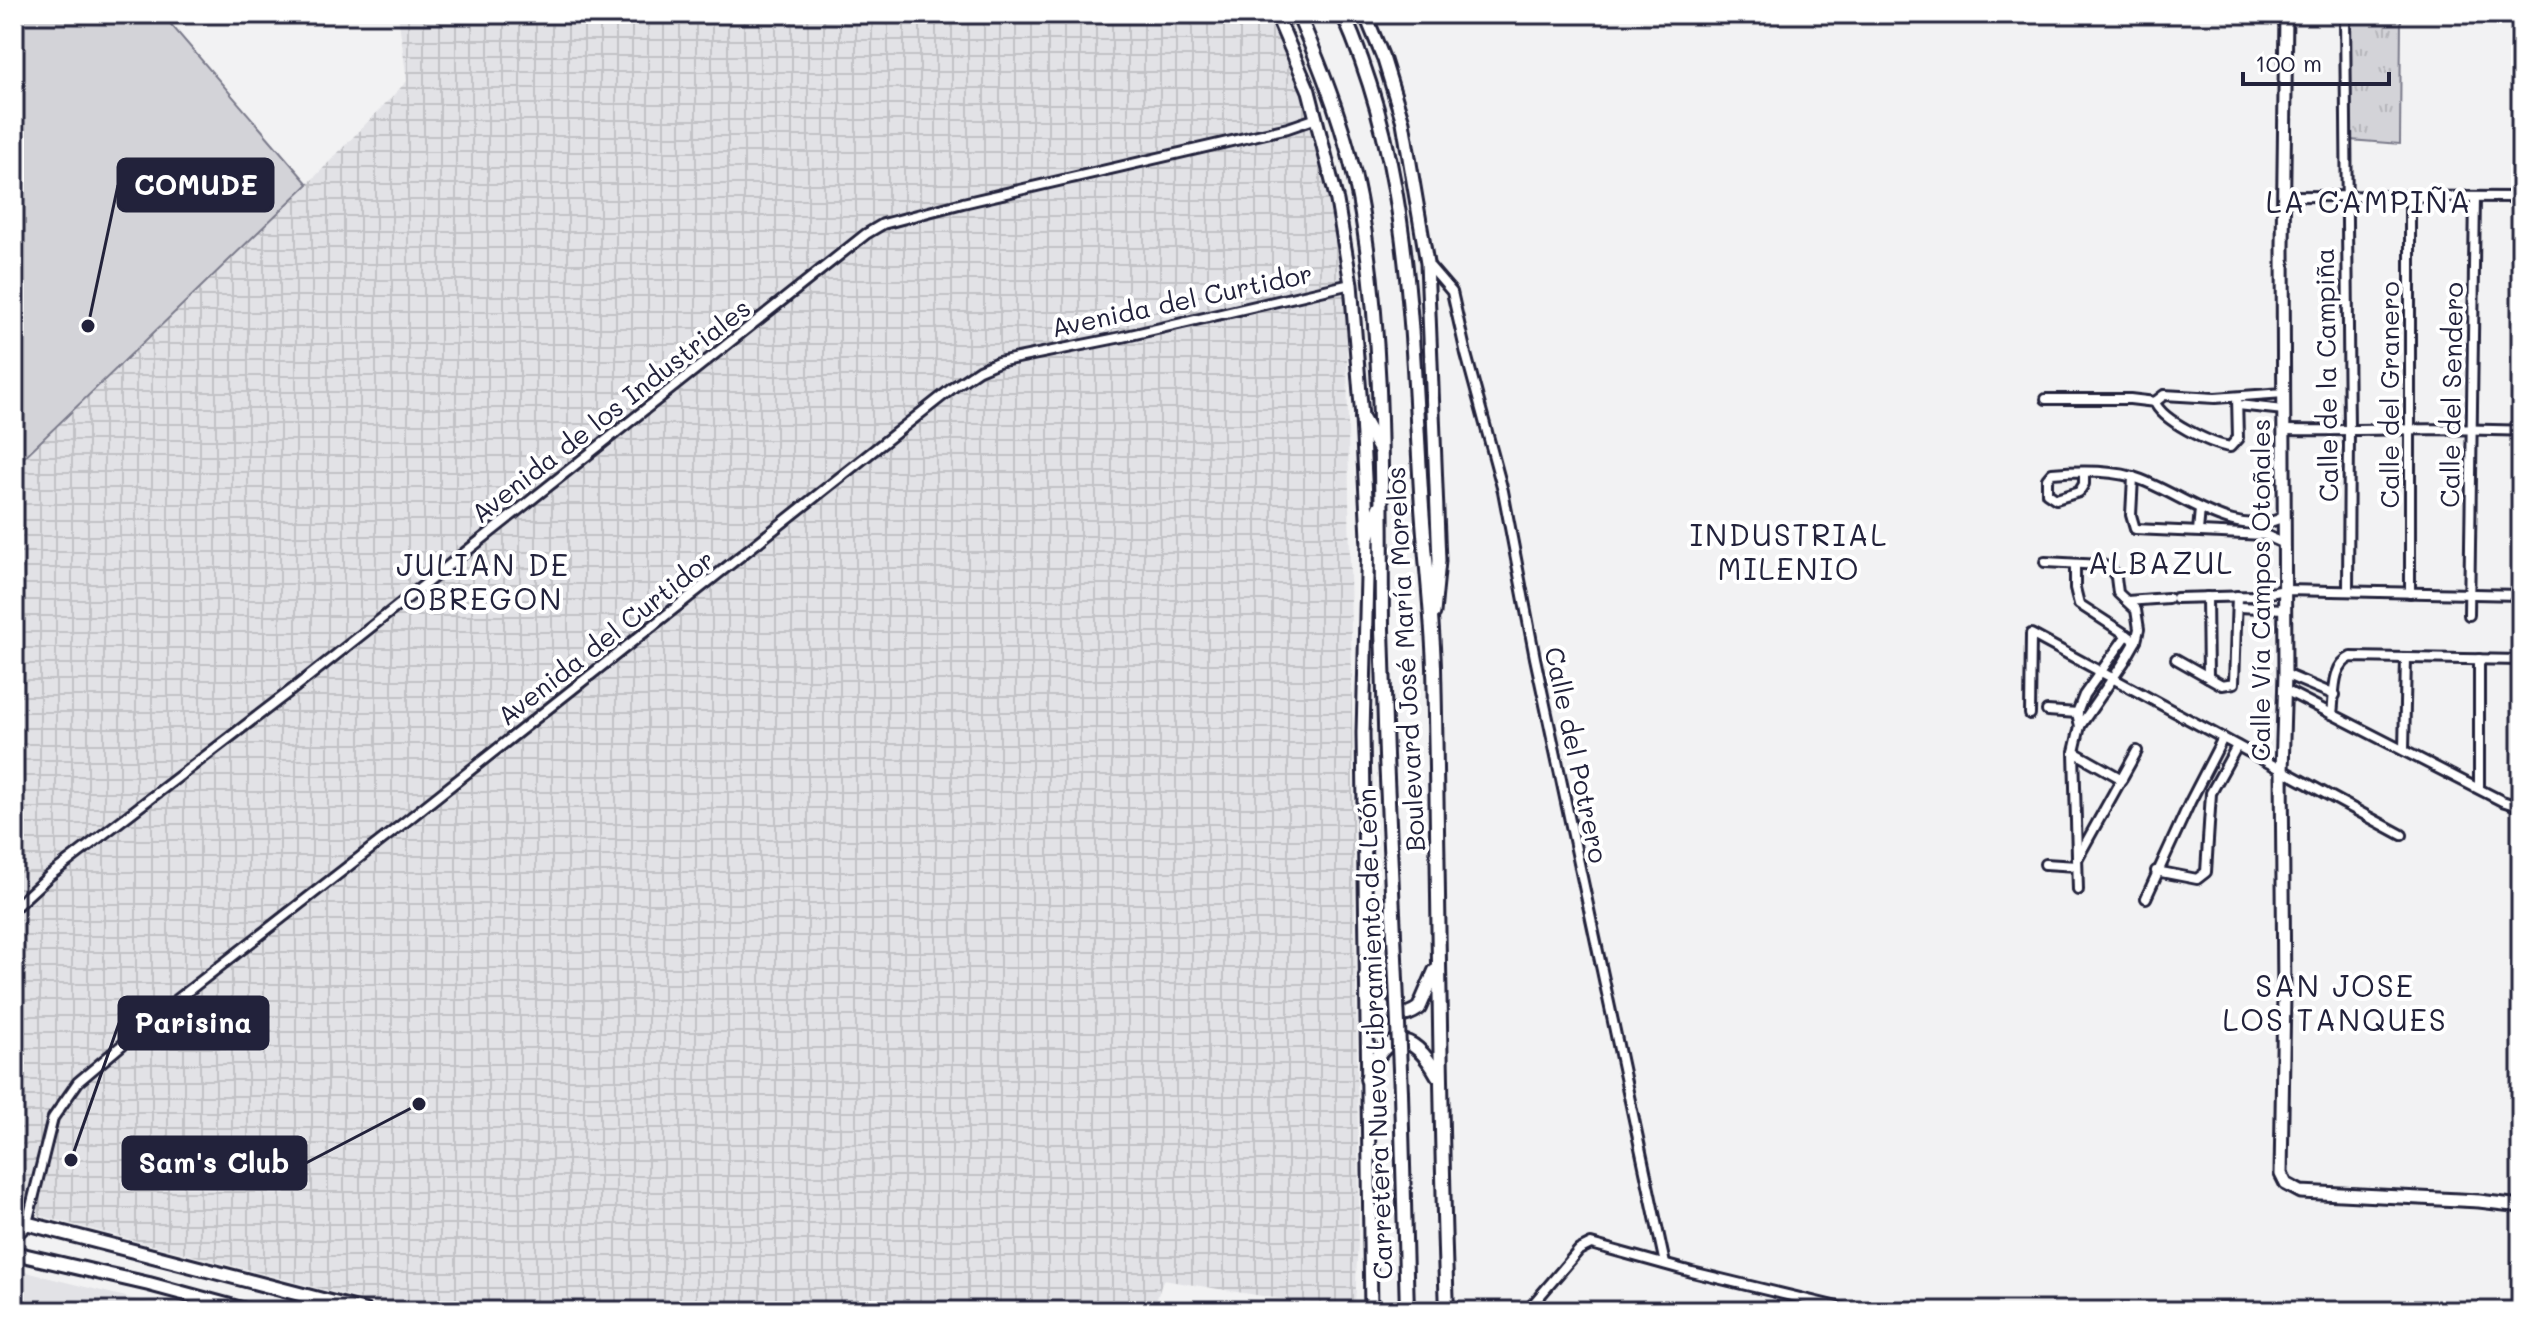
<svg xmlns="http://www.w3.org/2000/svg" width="2535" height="1325" viewBox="0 0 2535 1325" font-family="Mali,sans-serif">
	<defs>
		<pattern id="industrial-grid" width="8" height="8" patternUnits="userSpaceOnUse" patternTransform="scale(2)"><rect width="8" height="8" fill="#e2e2e6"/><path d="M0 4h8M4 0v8" fill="none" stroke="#c2c2c6"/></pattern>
		<pattern id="park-tufts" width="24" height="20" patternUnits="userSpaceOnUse" patternTransform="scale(2)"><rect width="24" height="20" fill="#d3d3d8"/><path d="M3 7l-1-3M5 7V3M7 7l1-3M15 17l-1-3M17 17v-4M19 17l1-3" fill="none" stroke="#b5b5ba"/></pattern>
	</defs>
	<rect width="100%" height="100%" fill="#f2f2f3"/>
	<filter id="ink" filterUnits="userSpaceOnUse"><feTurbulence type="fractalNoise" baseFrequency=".0125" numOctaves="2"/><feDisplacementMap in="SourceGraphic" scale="16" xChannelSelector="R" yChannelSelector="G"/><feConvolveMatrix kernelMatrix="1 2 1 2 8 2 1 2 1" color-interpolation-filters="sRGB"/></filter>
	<g filter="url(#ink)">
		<path fill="#e2e2e6" d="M 14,1269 L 181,1311 L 14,1311 Z"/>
		<path fill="url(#industrial-grid)" d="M 398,14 L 1264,14 L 1310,95 L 1346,282 L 1359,1207 L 1355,1311 L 1163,1280 L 1153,1311 L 406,1311 L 14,1209 L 14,457 L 308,184 L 407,81 Z"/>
		<path fill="url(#park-tufts)" stroke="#7a7a8a" stroke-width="2" d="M 2350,14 L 2401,14 L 2400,144 L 2350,140 Z"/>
		<path fill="#d3d3d8" stroke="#7a7a8a" stroke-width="2" d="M 14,14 L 162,14 L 308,184 L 14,467 Z"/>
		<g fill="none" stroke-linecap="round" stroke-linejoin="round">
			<g stroke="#22223b" stroke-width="14">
				<g id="street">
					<path d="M 2345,14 L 2349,431 L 2348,591"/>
					<path d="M 2285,196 L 2521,197"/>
					<path d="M 1427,263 L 1452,292 L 1466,354 L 1503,491 L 1535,658 L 1665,1264"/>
					<path d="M 2046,399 L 2130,399 L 2155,402 L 2164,395 L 2215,398 L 2284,393"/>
					<path d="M 2155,402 C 2161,420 2211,444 2230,447 L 2238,438 L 2237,397"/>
					<path d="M 2238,405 L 2284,410"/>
					<path d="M 2284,430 C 2363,431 2442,427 2521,431"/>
					<path d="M 2084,473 L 2084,484 L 2079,492 L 2056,499 L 2047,493 L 2047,479 L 2052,473 C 2077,471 2108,470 2133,477 C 2178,490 2236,544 2285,516"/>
					<path d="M 2133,477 L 2131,515 L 2135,529 L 2265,535 L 2285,544"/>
					<path d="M 2198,531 L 2200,509"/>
					<path d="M 2045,562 L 2102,565 L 2111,569 L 2116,577 L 2118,593 L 2136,610 L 2139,629 L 2136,641 L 2124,662 L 2080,726 L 2074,752 L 2078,890"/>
					<path d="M 2075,566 L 2075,588 L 2079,604 L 2136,641"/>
					<path d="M 2410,593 L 2410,197"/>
					<path d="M 2207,597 L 2208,677"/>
					<path d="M 2176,598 L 2254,596 L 2285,590 L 2521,595"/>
					<path d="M 2127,601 L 2168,598"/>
					<path d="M 2237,607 L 2285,609"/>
					<path d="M 2469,615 L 2475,197"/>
					<path d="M 2176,659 L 2222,685 L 2234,683 L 2237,596"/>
					<path d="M 2285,674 L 2335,695"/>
					<path d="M 2285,690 L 2502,801 L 2521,807"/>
					<path d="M 2047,711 L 2078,713"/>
					<path d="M 2030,714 L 2031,634 L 2402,835"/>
					<path d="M 2332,714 C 2335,694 2331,666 2351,657 L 2521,660"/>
					<path d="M 2080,726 L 2077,713 L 2084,695 L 2127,635"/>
					<path d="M 2404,750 L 2406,658"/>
					<path d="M 2074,752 L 2122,779"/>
					<path d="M 2479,788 L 2479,659"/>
					<path d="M 2077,859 L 2137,751"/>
					<path d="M 2045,864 L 2077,866"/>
					<path d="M 2156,871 L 2197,879 L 2206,872 L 2211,793 L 2237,746"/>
					<path d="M 2146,898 L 2190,802 L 2223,738"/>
					<path d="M 14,908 L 49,876 L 298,685 L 866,234 L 883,224 L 963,203 L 1288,128 L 1317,118"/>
					<path d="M 27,1223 L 53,1118 L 78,1082 L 160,1013 L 405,822 L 955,386 L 979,370 L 998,362 L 1122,337 L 1351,284"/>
					<path d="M 1527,1311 L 1579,1250 L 1591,1244 L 1692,1272 L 1854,1311"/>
				</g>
			</g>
			<g stroke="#22223b" stroke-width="17">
				<g id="secondary">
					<path d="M 1276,14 L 1309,91 L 1337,201 L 1351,284 L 1362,418 L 1368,538 L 1363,733 L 1371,1311"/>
					<path d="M 1365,14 L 1384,60 L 1403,122 L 1427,263 L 1439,561 L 1434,613"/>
					<path d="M 2286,14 L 2283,246 L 2285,674 L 2282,771 L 2284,994 L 2281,1174 L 2286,1184 L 2301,1192 L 2479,1201 L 2521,1206"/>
				</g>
			</g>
			<g stroke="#22223b" stroke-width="18">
				<g id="primary">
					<path d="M 1298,14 C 1324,74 1347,134 1359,198 C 1385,340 1381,485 1382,629 C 1383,671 1385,714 1386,756"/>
					<path d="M 1343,14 C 1411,165 1411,329 1421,491 C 1424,549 1432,609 1434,667 C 1439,882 1439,1097 1447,1311"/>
					<path d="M 1362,418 L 1380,450"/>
					<path d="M 1368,538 L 1379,507"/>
					<path d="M 1366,976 C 1375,1001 1389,1029 1419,1008 L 1435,971"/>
					<path d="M 1367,1079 C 1386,1028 1412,1030 1438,1076"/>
					<path d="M 1401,1092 L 1407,1311"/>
					<path d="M 14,1220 L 365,1311"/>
					<path d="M 14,1235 L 27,1223"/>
					<path d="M 14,1253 L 149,1284 L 249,1311"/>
				</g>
			</g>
			<use href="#street" stroke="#fff" stroke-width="8"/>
			<use href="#secondary" stroke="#fff" stroke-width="11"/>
			<use href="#primary" stroke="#fff" stroke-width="12"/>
			<g stroke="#22223b" stroke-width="18" stroke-linecap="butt">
				<path id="primary-bridge" d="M 1386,756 L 1401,1092"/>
			</g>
			<use href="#primary-bridge" stroke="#fff" stroke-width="12"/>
		</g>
	</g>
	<g text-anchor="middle" stroke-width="8" stroke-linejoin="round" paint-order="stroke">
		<g font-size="26" fill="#22223b" stroke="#fff">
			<text transform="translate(1182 301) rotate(-12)" y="9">Avenida del Curtidor</text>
			<text transform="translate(2327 375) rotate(-91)" y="9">Calle de la Campiña</text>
			<text transform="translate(2390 395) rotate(-90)" y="9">Calle del Granero</text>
			<text transform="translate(2452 395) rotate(-89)" y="9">Calle del Sendero</text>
			<text transform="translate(611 411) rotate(-38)" y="9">Avenida de los Industriales</text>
			<text transform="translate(2261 590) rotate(-90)" y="9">Calle Vía Campos Otoñales</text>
			<text transform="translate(606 638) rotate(-38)" y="9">Avenida del Curtidor</text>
			<text transform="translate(1406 659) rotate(-93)" y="9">Boulevard José María Morelos</text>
			<text transform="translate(1576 755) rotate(78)" y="9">Calle del Potrero</text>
			<text transform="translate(1375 1034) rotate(-92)" y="9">Carretera Nuevo Libramiento de León</text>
		</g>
		<g font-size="30" letter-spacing="2" fill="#22223b" stroke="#fff">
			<text x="2369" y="213">LA CAMPIÑA</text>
			<text x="1789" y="546">INDUSTRIAL<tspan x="1789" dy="34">MILENIO</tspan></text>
			<text x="2161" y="574">ALBAZUL</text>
			<text x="483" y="576">JULIAN DE<tspan x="483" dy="34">OBREGON</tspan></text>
			<text x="2335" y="997">SAN JOSE<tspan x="2335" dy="34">LOS TANQUES</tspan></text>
		</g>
	</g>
	<path fill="none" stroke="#22223b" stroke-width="3" d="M88 326L118 185M71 1160L119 1023M419 1104L306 1163"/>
	<g fill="#22223b" stroke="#fff" stroke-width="3">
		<circle cx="88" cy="326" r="8"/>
		<circle cx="71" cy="1160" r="8"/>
		<circle cx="419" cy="1104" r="8"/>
	</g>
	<g fill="#22223b" stroke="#22223b" stroke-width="3">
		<rect x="118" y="159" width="155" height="52" rx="8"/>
		<rect x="119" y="997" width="149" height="52" rx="8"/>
		<rect x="123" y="1137" width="183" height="52" rx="8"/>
	</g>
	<g font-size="28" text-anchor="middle" font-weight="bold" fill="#fff">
		<text x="196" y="195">COMUDE</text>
		<text x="193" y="1033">Parisina</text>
		<text x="214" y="1173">Sam's Club</text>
	</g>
	<rect width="2535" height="1325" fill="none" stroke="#fff" stroke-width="48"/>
	<rect x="24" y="24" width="2487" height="1277" fill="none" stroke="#22223b" stroke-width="3" filter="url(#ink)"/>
	<path d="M2243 72v12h146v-12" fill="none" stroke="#22223b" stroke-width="4"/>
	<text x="2255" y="72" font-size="24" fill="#22223b" stroke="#ffffff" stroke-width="6" paint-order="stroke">100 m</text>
</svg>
